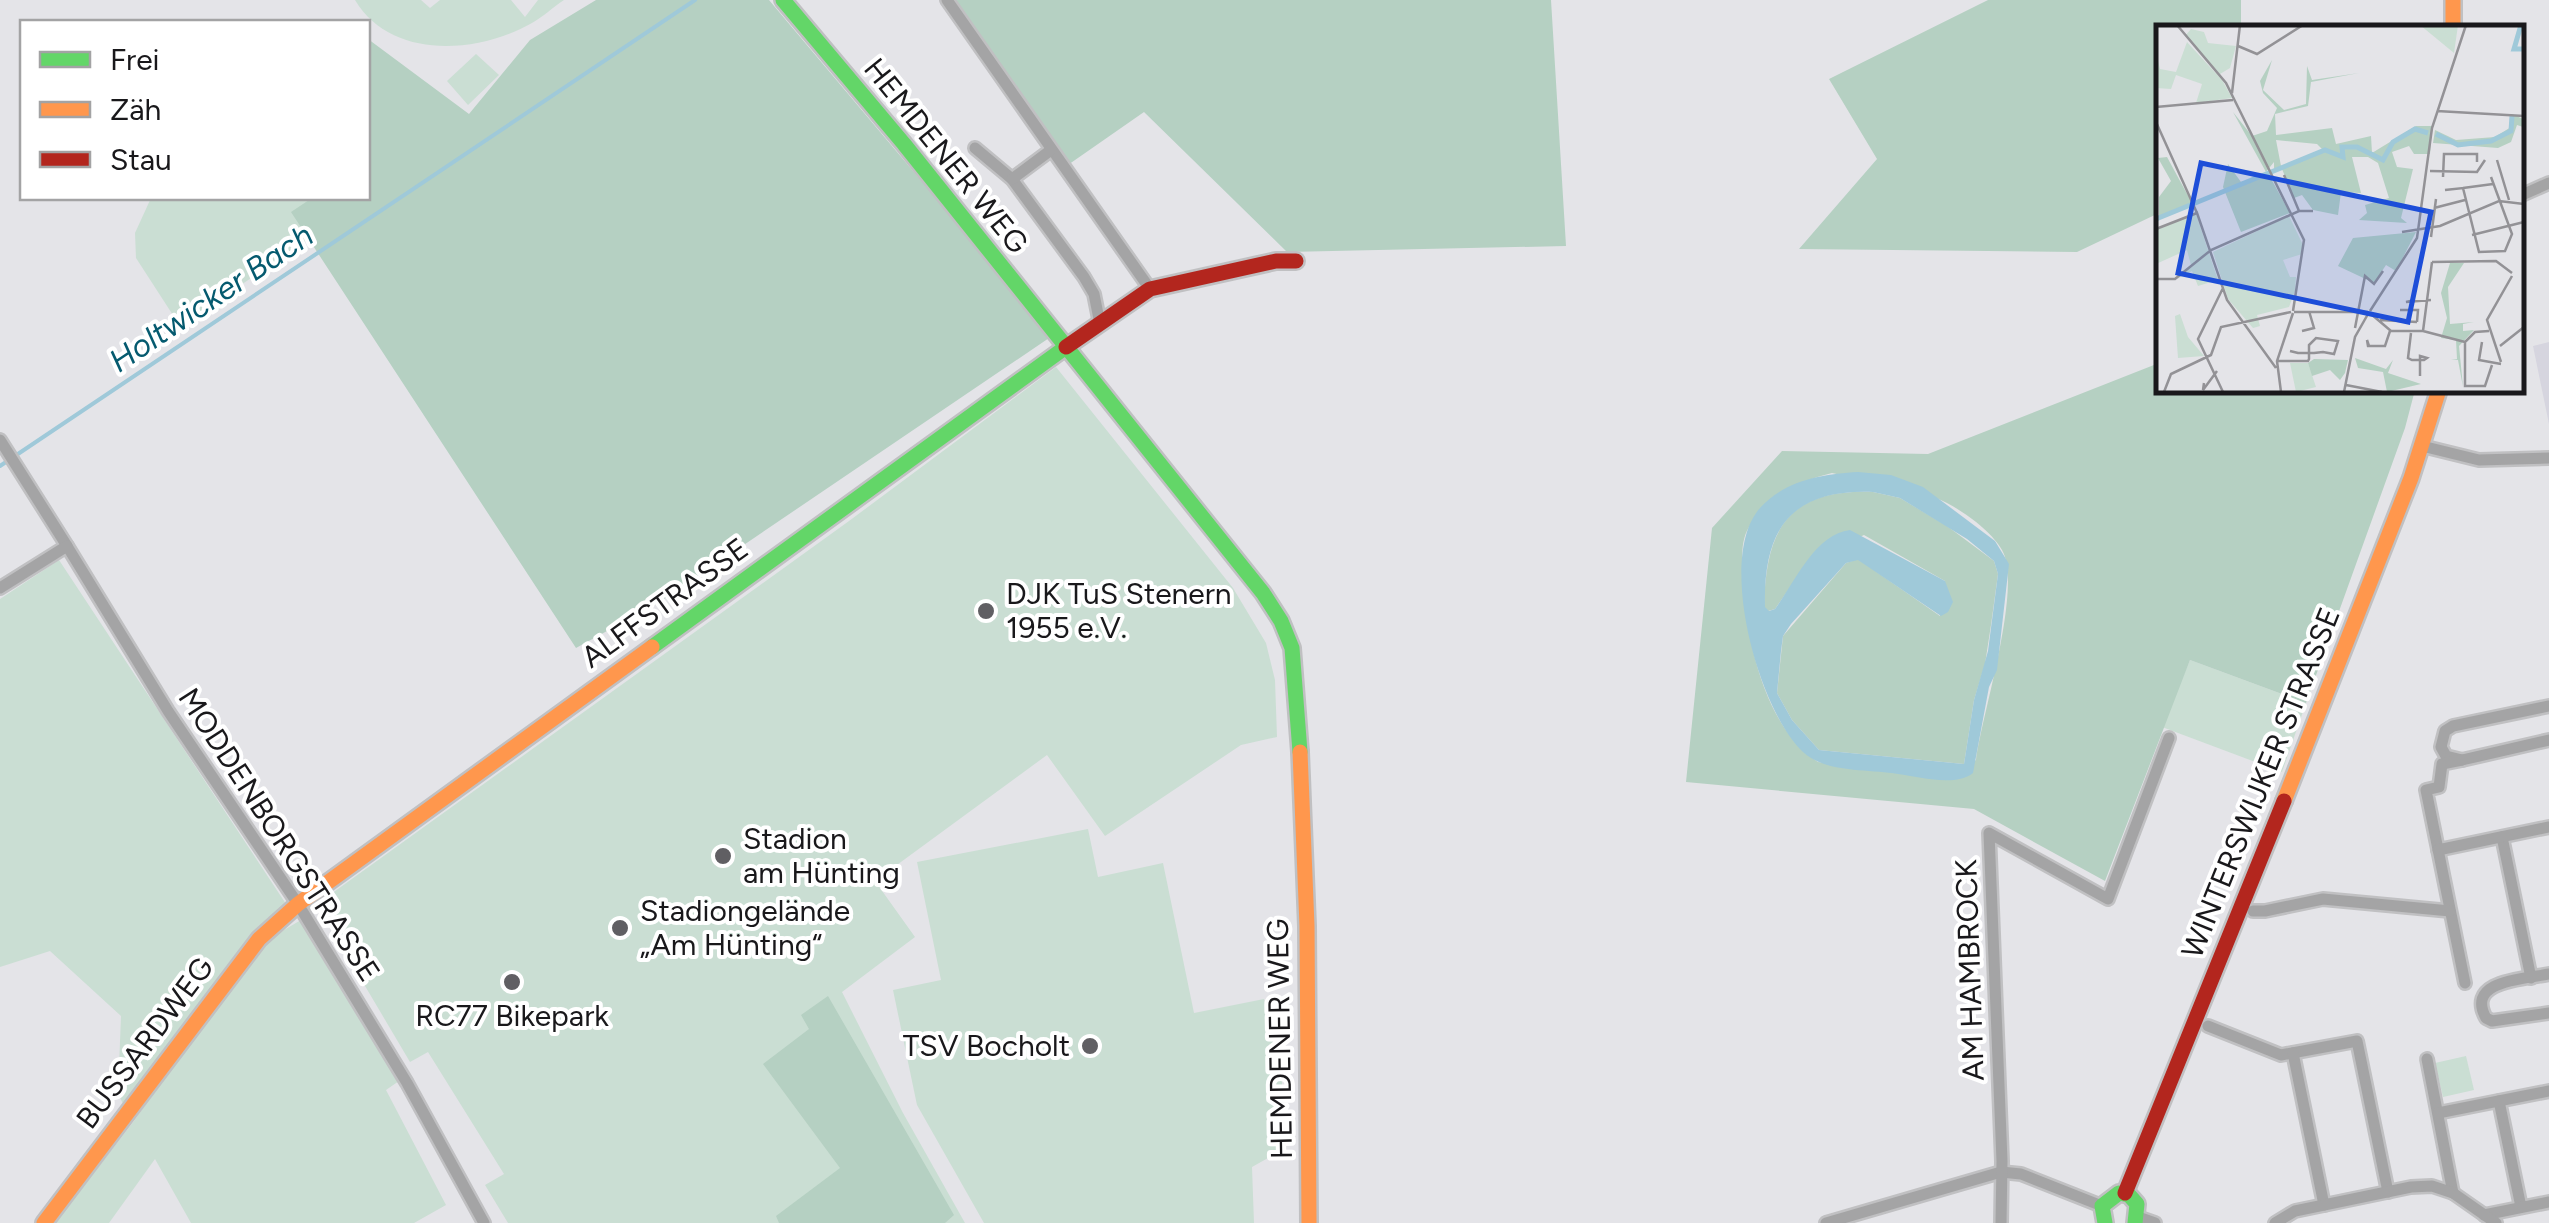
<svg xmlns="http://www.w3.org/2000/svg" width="2549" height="1223" viewBox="0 0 2549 1223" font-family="Figtree,sans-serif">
	<rect width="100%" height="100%" fill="#e4e4e8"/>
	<path fill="#d6d5df" d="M 2549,342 L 2549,424 L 2533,346 Z"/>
	<g fill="#caded3">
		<path d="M 355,0 L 421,0 L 430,8 L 440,0 L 511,0 L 525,17 L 538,0 L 564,0 C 553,7 543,17 532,23 C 477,54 391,60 355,0 Z"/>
		<path d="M 476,54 L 499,75 L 468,105 L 447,81 Z"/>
		<path d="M 151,198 L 360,198 L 361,204 L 180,326 L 136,258 L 135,233 Z"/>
		<path d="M 1056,367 L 1233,588 L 1266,643 L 1275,680 L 1277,737 L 1241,745 L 1105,836 L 1047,755 L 875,881 L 915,937 L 842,992 L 903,1113 L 965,1223 L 508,1223 L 485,1185 L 504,1174 L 428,1052 L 410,1062 L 326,920 L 331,894 L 849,521 Z"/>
		<path d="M 59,560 L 286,904 L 260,925 L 123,1104 L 118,1093 L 121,1016 L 50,951 L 0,967 L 0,599 Z"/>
		<path d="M 2190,660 L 2306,703 L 2282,772 L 2162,727 Z"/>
		<path d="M 1088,829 L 1098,877 L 1163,863 L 1194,1013 L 1264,999 L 1282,1079 L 1282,1150 L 1252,1167 L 1254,1223 L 984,1223 L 917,1105 L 893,990 L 941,980 L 917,862 Z"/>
		<path d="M 301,920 L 399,1081 L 386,1090 L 446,1205 L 414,1223 L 191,1223 L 155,1159 L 109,1223 L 55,1223 L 134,1121 L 248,961 L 267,940 Z"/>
		<path d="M 2466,1056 L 2474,1090 L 2443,1097 L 2435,1063 Z"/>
	</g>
	<g fill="#b5d0c2" fill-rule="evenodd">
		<path d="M 596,0 L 769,0 L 1052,336 L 658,603 L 576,648 L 291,212 L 312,198 L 368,198 L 368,39 L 469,114 L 530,40 Z"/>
		<path d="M 949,0 L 1551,0 L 1566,246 L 1287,252 L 1144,112 L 1065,167 Z"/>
		<path d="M 1988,0 L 2241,0 L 2241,27 L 2159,28 L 2159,213 L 2077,252 L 1799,249 L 1877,159 L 1829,79 Z"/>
		<path d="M 2159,363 L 2159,390 L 2415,390 L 2405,428 L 2306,703 L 2190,660 L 2105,881 L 1974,809 L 1686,782 L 1712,528 L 1782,451 L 1928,454 ZM 1832,473 C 1865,481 1904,485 1936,498 C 1957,506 1991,530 2002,550 C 2023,586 1982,714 1976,760 L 1947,780 L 1818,762 C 1764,727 1747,640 1743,581 C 1742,564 1740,541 1749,527 C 1768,497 1798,481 1832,473 Z"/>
		<path d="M 1873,492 L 1900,498 L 1947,526 L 1994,561 L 1998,574 L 1991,625 L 1985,664 L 1974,700 L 1964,764 L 1819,750 L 1792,720 L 1777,693 L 1783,636 L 1846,563 L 1858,559 L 1940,616 L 1945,581 L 1864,535 L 1808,561 L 1775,609 L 1768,611 L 1764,607 C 1766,529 1787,489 1873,492 Z"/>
		<path d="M 828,996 L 954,1215 L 945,1223 L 779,1223 L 776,1216 L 840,1168 L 763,1064 L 809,1029 L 801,1015 Z"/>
	</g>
	<path fill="#9fc9d9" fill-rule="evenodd" d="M 1858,472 L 1891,475 L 1923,487 L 1995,541 L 2009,564 L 1997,670 L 1989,687 L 1973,773 C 1955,787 1920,777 1898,774 C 1869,769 1825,773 1803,752 C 1758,710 1716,557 1760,508 C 1785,480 1823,474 1858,472 ZM 1873,492 L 1900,498 L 1967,539 L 1994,561 L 1998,574 L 1988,651 L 1974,700 L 1964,764 L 1819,750 L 1792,720 L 1777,693 L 1781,651 L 1783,636 L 1791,624 L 1846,563 L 1858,560 L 1941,616 L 1948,612 L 1953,602 L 1945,581 L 1850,530 C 1815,534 1795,582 1775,609 L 1769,611 L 1765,607 C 1763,530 1790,489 1873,492 Z"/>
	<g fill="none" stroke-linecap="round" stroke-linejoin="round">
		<path stroke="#9fc9d9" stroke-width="4" d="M 0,466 L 695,0"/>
		<g stroke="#c0c0c2" stroke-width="16">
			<g id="street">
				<path d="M 947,0 L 1150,289"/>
				<path d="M 975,148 L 1012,179 L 1084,277 L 1094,294 L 1100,324"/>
				<path d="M 1012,179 L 1051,150"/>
				<path d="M 2522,195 L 2549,183"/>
				<path d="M 0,440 L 67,546"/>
				<path d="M 2422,446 L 2479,460 L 2549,458"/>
				<path d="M 0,588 L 67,546 L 168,711 L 298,904 L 407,1083 L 484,1223"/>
				<path d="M 2549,706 L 2453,726 L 2445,731 L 2441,747 L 2446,756 L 2462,760 L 2549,740"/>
				<path d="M 2462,760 L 2442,764 L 2439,787 L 2426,790 L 2465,983"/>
				<path d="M 2502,837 L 2531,978"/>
				<path d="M 2438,850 L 2549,827"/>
				<path d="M 2253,911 L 2265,911 L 2323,899 L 2450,911"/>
				<path d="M 2549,974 C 2525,979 2465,980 2486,1018 L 2492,1021 L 2549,1013"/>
				<path d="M 2208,1026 L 2281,1055 L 2357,1041 L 2388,1192"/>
				<path d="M 2293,1053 L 2324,1205"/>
				<path d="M 2427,1059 L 2453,1193"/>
				<path d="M 2499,1101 L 2521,1207"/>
				<path d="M 2438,1113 L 2549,1091"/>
				<path d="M 2484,1215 L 2549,1202"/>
				<path d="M 2138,1217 L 2155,1223"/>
				<path d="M 1826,1223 L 2001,1172 L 2021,1174 L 2102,1206"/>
				<path d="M 2001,1223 L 2002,1161 L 1989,833 L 2108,899 L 2169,738"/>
				<path d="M 2275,1223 L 2295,1211 L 2411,1187 L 2432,1186 L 2453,1193 L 2496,1223"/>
			</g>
		</g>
		<g stroke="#c0c0c2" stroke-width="20">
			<g id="fast">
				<path d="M 783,0 L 904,144 L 1263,593 L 1281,621 L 1292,648 L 1300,752"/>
				<path d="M 652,647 L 1066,347"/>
				<path d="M 2105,1223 L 2102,1206 L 2119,1193 L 2129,1195 L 2137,1204 L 2135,1223"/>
			</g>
		</g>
		<g stroke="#c0c0c2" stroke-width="20">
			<g id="slow">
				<path d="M 2453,0 L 2453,28"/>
				<path d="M 1300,752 L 1307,926 L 1309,1223"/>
				<path d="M 2284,801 L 2411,478 L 2439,390"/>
				<path d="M 44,1223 L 259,939 L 298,904 L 652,647"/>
			</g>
		</g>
		<g stroke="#c0c0c2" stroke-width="20">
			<g id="jam">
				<path d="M 1066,347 L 1150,289 L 1276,261 L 1296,261"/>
				<path d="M 2125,1193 L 2284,801"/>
			</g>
		</g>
		<use href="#street" stroke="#a4a4a5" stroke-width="11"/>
		<use href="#fast" stroke="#63d668" stroke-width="15"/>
		<use href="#slow" stroke="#ff974d" stroke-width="15"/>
		<use href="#jam" stroke="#b3261e" stroke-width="15"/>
	</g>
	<g fill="#605f63" stroke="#fff" stroke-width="4">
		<circle cx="986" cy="611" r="10"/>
		<circle cx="723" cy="856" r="10"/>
		<circle cx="620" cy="928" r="10"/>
		<circle cx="512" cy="982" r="10"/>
		<circle cx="1090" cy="1046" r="10"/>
	</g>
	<g text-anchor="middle" stroke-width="8" stroke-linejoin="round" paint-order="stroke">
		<g font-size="30" fill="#19181b" stroke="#fff">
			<text transform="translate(946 156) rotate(51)" y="10">HEMDENER WEG</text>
			<text transform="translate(665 603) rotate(-36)" y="10">ALFFSTRASSE</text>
			<text transform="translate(2261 783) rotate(-68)" y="10">WINTERSWIJKER STRASSE</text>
			<text transform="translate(279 835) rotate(57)" y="10">MODDENBORGSTRASSE</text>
			<text transform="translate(1970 970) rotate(-92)" y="10">AM HAMBROCK</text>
			<text transform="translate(1280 1039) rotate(-91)" y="10">HEMDENER WEG</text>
			<text transform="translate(145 1043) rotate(-53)" y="10">BUSSARDWEG</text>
		</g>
		<g font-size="30" fill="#19181b" stroke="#fff" text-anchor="start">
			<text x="1006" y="604">DJK TuS Stenern<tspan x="1006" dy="34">1955 e.V.</tspan></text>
			<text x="743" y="849">Stadion<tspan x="743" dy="34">am Hünting</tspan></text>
			<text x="640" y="921">Stadiongelände<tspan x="640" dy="34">„Am Hünting“</tspan></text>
			<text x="512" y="1026" text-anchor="middle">RC77 Bikepark</text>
			<text x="1070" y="1056" text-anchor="end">TSV Bocholt</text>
		</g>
		<g font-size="32" font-style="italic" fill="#055a6f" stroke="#fff">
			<text transform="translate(211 298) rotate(-34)" y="11">Holtwicker Bach</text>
		</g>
	</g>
	<g transform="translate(2156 25)">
		<rect width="368" height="368" fill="#e4e4e8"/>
		<path d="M 264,0 L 302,0 L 298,28 ZM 35,4 L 48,7 L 52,18 L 80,21 L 74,43 L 64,49 L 29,11 ZM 31,17 L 66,55 L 76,73 L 40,78 L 46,59 L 20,50 L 15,64 L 0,63 L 0,28 L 4,44 L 20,47 ZM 40,189 L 62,255 L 42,261 L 36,246 L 21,254 L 35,240 L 31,225 L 0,239 L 0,205 ZM 133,191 L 147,220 L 146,229 L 127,235 L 134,252 L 140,252 L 139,266 L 133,282 L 101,290 L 104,301 L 97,303 L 72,274 L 57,227 ZM 24,289 L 32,312 L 48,331 L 22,333 L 19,291 ZM 134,338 L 152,338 L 160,362 L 140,367 Z" fill="#caded3"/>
		<path d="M 116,35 L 107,65 L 128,85 L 150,79 L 151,41 L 156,55 L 203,48 L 155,57 L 152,81 L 119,89 L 120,110 L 176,103 L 180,119 L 215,111 L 216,128 L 260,101 L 276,101 L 274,129 L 258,129 L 253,121 L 236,127 L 241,142 L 257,144 L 245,193 L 251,198 L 203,195 L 211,188 L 209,180 L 233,173 L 222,138 L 212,132 L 196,132 L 205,168 L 185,167 L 182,190 L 157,185 L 146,170 L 138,173 L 126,144 L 167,125 L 161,119 L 120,115 L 125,141 L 118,144 L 118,137 L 110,147 L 77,87 L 96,111 L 111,106 L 121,83 L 107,68 L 104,56 ZM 356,89 L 367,94 L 367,102 L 361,100 L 355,117 L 342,123 L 277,118 L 279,105 L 300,115 L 339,112 L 355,102 ZM 11,132 L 36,178 L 3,192 L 3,172 L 15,156 L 2,133 ZM 72,139 L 85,157 L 113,150 L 134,188 L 85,207 L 67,162 ZM 260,207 L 240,246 L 230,240 L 218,258 L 182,241 L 197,213 ZM 294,238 L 308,238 L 292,262 L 294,299 L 318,297 L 307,299 L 307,306 L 318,305 L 303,321 L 307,362 L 302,335 L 295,334 L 301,334 L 300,315 L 285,313 L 291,293 L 285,268 ZM 199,333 L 230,344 L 237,335 L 232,348 L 265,359 L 231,367 L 227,347 L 202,343 ZM 158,334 L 192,335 L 189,348 L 184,355 L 174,345 L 156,351 L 152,338 Z" fill="#b5d0c2"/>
		<path fill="none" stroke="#9fc9d9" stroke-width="5" d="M 365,0 L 358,24 L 368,24M 280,109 L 302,120 L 335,116 L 355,106 L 356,91M 0,194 L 169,125 L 187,132 L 186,122 L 201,122 L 227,135 L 237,117 L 259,104 L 272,108"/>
		<path fill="none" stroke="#939296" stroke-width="2.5" d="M 21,0 L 70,58 L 148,215 L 137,286M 82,21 L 101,29 L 147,0M 76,68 L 84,0M 0,82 L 77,75M 281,86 L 368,91M 0,97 L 41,188M 341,135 L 353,175M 274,146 L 321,147 L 329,135M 128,150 L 143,186M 287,152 L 288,129 L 321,129 L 321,137M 307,163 L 337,159M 289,165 L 307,163 L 323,227 L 349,226 L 356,209 L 335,152M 278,183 L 309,175M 0,204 L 41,188 L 71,275 L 120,343M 246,207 L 284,201 L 343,176 L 368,179M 316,210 L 368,197M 275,212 L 280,174M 276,237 L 340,236 L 356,248M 0,254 L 19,254 L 55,225 L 143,186 L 157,186M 67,263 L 42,314 L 67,367M 259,275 L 250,277 L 275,275M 244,285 L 262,285 L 261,297M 214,286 L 261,213 L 276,103 L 310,0M 138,287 L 212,287M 215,289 L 235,306 L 267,306M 224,295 L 261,297M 199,303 L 209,251 L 218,259 L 227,246M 146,306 L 158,303 L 153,286M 267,306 L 276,237M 267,306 L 309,317M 333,306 L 319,307 L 309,317 L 309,361 L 329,361 L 336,340M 255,308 L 252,333 L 256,335 L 268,335 L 271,333 L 264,331 L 264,351M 326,317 L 323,335 L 345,339M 213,321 L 211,315 L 212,321 L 229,321 L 234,306M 344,321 L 368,302M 121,336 L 152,336 L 153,334 L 153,320 L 160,313 L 182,316 L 178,329 L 167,327 L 158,328 L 142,328 L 134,326M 345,337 L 331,295 L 356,251M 48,358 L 47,365 L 61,346M 190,360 L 226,367M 8,367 L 15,349 L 55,330 L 65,302 L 135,287M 125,367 L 121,336 L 137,288M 188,367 L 199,312 L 212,289"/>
		<path fill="#1d4ed8" fill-opacity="0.15" stroke="#1d4ed8" stroke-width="5" d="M 45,138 L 275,187 L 252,297 L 22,248 Z"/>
		<rect width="368" height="368" fill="none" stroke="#19181b" stroke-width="5"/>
	</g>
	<rect x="20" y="20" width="350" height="180" fill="#ffffff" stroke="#a3a3a4" stroke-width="2.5"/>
	<rect x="40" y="52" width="50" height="15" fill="#63d668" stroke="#a3a3a4" stroke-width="2.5"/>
	<text x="110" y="70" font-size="30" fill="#19181b">Frei</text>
	<rect x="40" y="102" width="50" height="15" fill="#ff974d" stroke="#a3a3a4" stroke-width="2.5"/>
	<text x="110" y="120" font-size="30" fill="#19181b">Zäh</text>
	<rect x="40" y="152" width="50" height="15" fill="#b3261e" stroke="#a3a3a4" stroke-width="2.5"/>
	<text x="110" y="170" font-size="30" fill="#19181b">Stau</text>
</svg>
